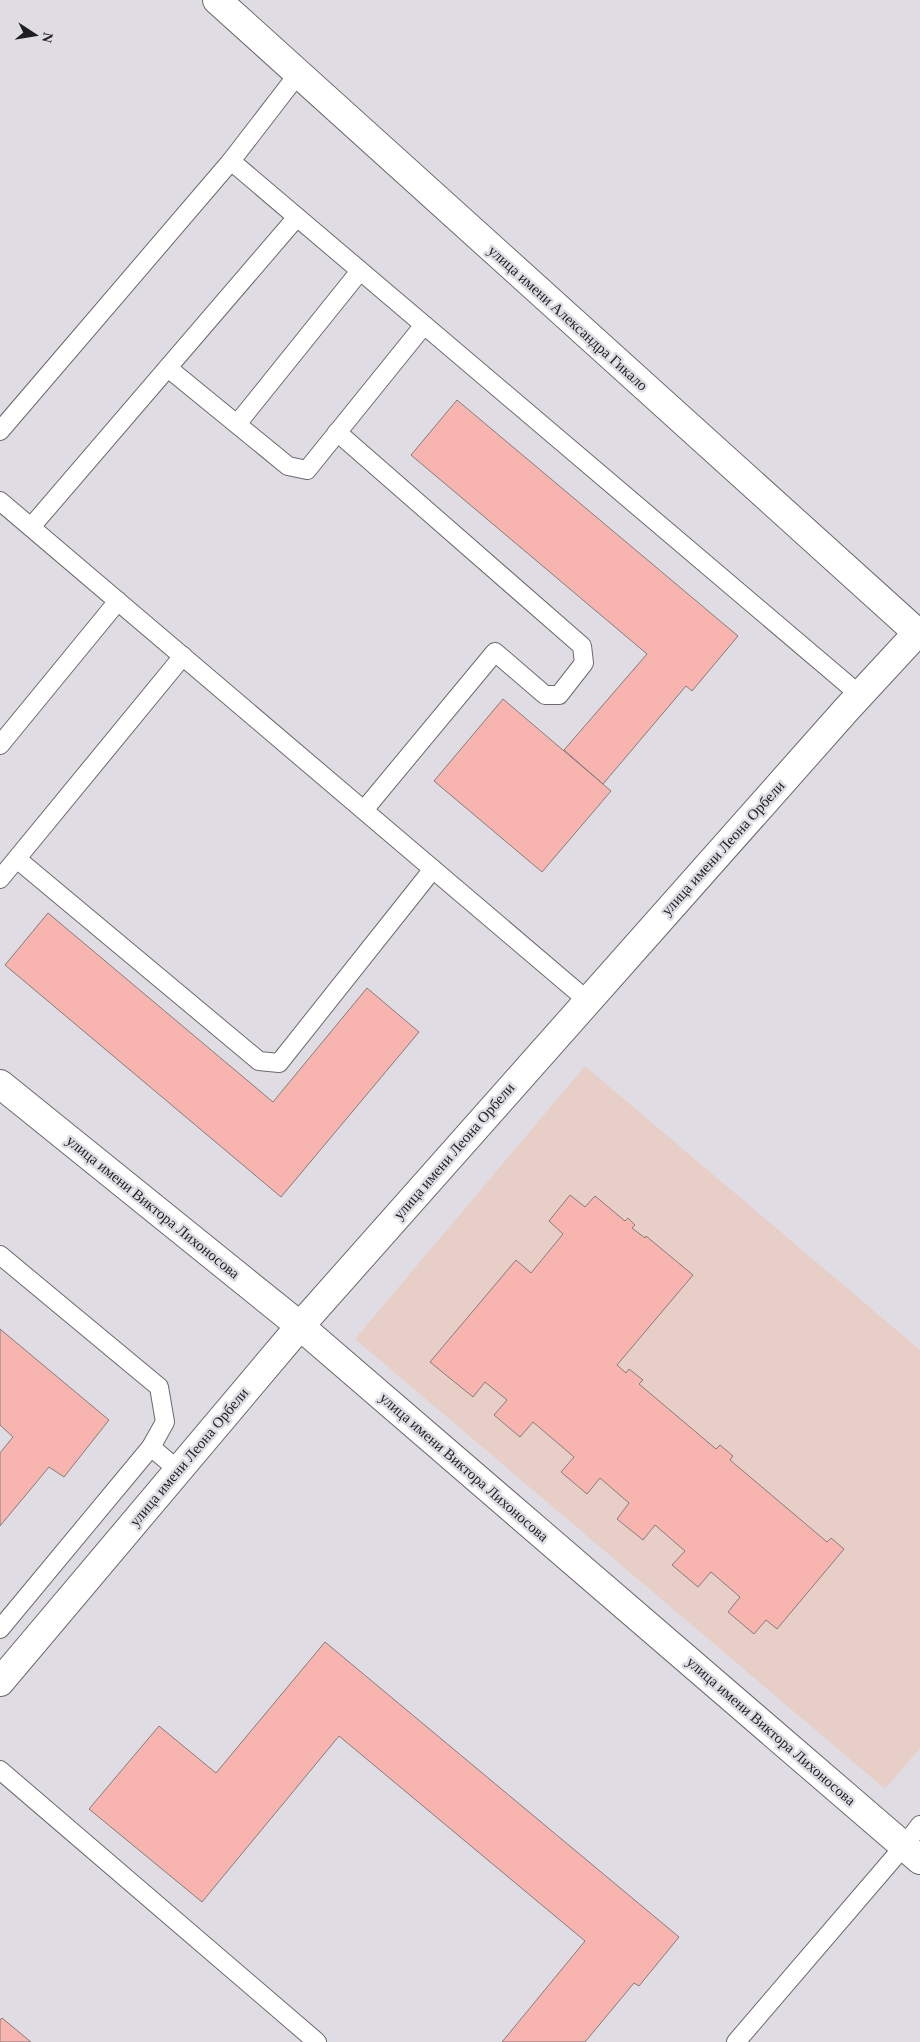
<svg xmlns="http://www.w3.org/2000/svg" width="920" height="2042" viewBox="0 0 920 2042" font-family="'Times New Roman',serif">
	<rect width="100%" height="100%" fill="#dfdde3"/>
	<path fill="#e7cfc7" d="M 585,1066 L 920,1350 L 920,1748 L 885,1789 L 355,1339 Z"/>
	<g fill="#f8b5af" stroke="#837c7c">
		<path d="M 457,400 L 738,636 L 692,691 L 686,686 L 603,784 L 564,750 L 647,654 L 411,455 Z"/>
		<path d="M 503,699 L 611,791 L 542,872 L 434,781 Z"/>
		<path d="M 48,913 L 273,1102 L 367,988 L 419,1032 L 281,1197 L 5,965 Z"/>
		<path d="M 570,1195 L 585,1207 L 595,1196 L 625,1221 L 628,1218 L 635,1225 L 632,1228 L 645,1238 L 646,1236 L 693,1275 L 617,1365 L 626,1373 L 629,1369 L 643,1380 L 639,1384 L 716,1449 L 720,1445 L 733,1456 L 730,1460 L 827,1542 L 831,1538 L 844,1549 L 777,1629 L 766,1620 L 754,1634 L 728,1612 L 740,1597 L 711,1572 L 698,1587 L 672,1565 L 685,1551 L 655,1525 L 643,1540 L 617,1519 L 629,1503 L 600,1478 L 587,1494 L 561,1472 L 574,1457 L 533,1422 L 520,1437 L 494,1415 L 507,1400 L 485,1382 L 473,1397 L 430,1362 L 516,1260 L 531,1273 L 563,1234 L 549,1221 Z"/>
		<path d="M 0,1329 L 109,1420 L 64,1477 L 49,1467 L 0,1526 L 0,1453 L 13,1437 L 0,1425 Z"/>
		<path d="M 325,1642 L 679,1937 L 639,1986 L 634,1983 L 585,2042 L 502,2042 L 585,1941 L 339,1736 L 202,1902 L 89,1809 L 159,1726 L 216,1773 Z"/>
		<path d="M 2,2018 L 31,2042 L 0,2042 L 0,2020 Z"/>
	</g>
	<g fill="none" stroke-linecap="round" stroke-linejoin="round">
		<g stroke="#6b6a6f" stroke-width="20">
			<g id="service">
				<path d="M 231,161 L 298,74"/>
				<path d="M 168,368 L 288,466 L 307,470 L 424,325"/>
				<path d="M 237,424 L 360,271"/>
				<path d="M 0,431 L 231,161 L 860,695"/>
				<path d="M 337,432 L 582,646 L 584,663 L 559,695 L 545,695 L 495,652 L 364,810"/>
				<path d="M 0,501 L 588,1001"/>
				<path d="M 31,527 L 297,217"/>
				<path d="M 0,745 L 118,601"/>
				<path d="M 17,859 L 259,1061 L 279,1063 L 433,869"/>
				<path d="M 0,879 L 183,656"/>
				<path d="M 0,1255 L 159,1387 L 165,1422 L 151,1447"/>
				<path d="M 0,1629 L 151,1447 L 178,1470"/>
				<path d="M 0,1770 L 317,2042"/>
				<path d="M 736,2042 L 904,1846 L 920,1825"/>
			</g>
		</g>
		<g stroke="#6b6a6f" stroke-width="30">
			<g id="minor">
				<path d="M 217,0 L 920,635"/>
				<path d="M 0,1084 L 300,1326 L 920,1860"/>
				<path d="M 0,1682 L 300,1326 L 846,710 L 920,630"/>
			</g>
		</g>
		<use href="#service" stroke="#fff" stroke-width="18"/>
		<use href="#minor" stroke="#fff" stroke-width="28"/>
	</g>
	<g text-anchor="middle" stroke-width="5" stroke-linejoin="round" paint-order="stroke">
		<g font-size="15" fill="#1f1e20" stroke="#dfdde3">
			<text transform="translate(568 318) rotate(42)" y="5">улица имени Александра Гикало</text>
			<text transform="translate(723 848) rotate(-48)" y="5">улица имени Леона Орбели</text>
			<text transform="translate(454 1151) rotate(-49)" y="5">улица имени Леона Орбели</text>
			<text transform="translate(153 1207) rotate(39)" y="5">улица имени Виктора Лихоносова</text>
			<text transform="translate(189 1457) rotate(-50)" y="5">улица имени Леона Орбели</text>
			<text transform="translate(464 1467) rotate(41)" y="5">улица имени Виктора Лихоносова</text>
			<text transform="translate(771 1731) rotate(41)" y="5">улица имени Виктора Лихоносова</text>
		</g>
	</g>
	<g transform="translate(35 35) rotate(102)" stroke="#dfdde3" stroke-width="4" paint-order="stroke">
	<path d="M0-4L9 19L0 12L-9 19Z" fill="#1f1e20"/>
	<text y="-8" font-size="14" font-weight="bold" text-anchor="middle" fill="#1f1e20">N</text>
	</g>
</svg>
